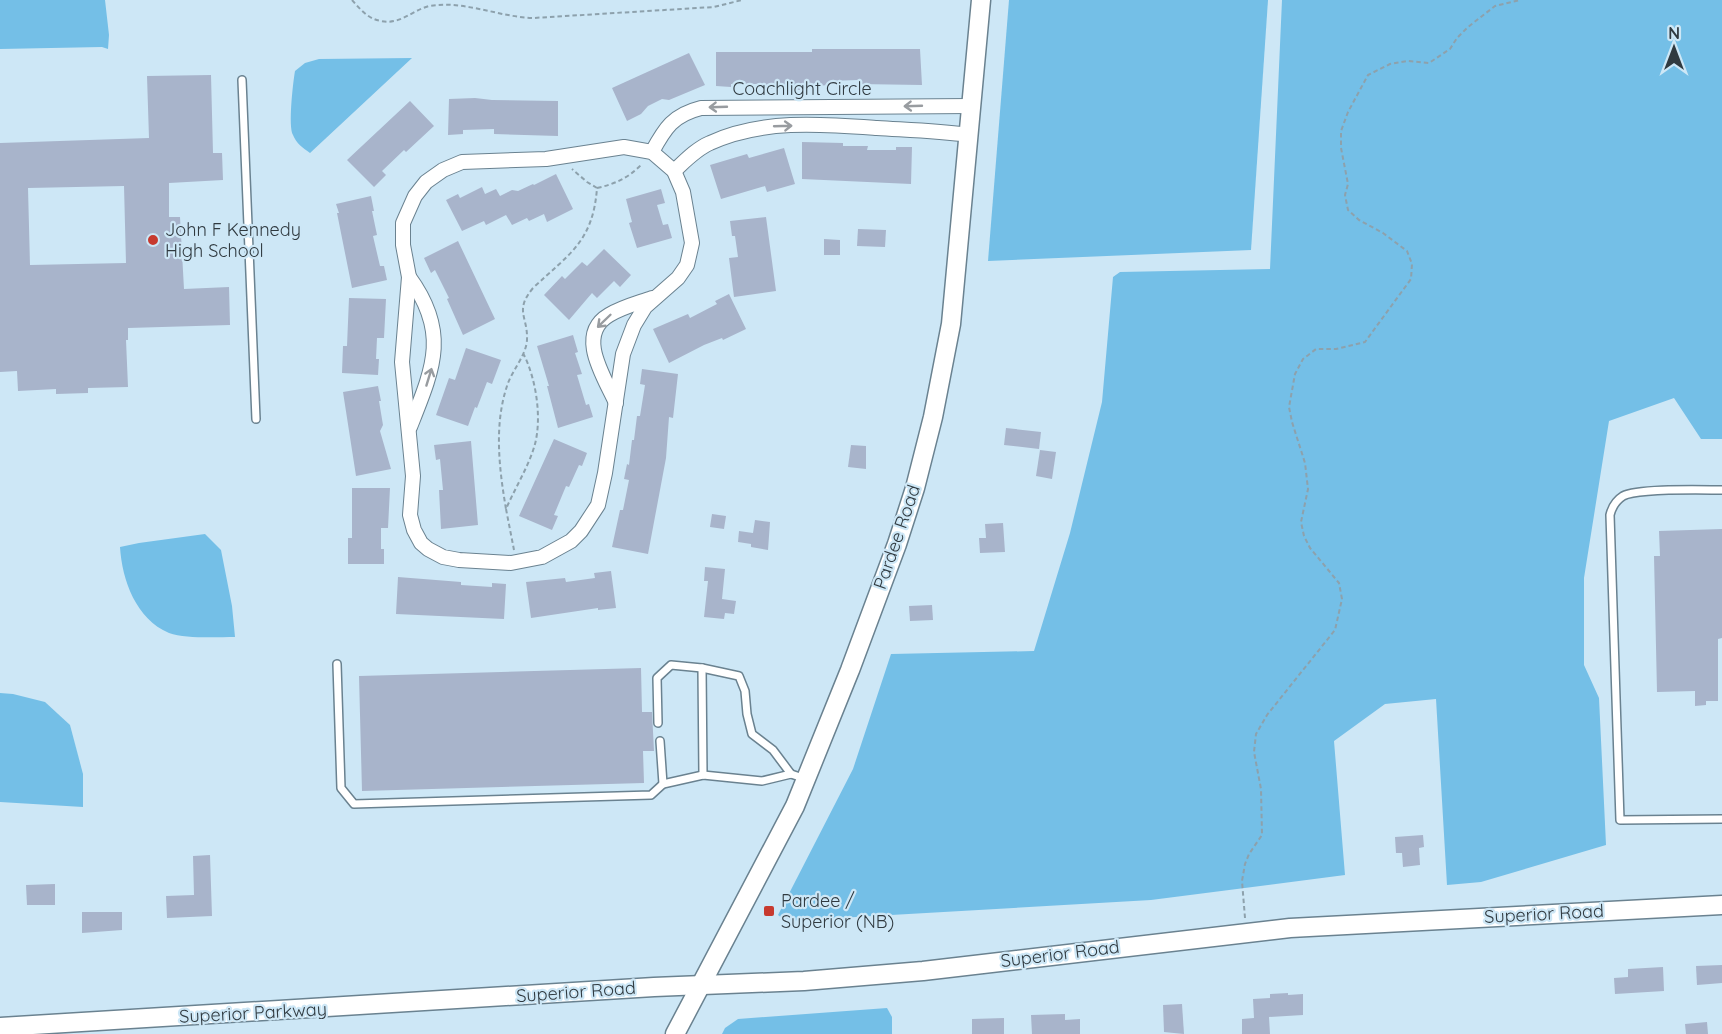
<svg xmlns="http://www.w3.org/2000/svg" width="1722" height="1034" viewBox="0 0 1722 1034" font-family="Quicksand,sans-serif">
	<rect width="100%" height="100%" fill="#cde7f6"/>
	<g fill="#74bfe7">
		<path d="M 0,0 L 105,0 L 109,35 L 108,49 L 102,47 L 0,49 Z"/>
		<path d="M 1009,0 L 1268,0 L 1251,250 L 988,261 Z"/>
		<path d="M 1282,0 L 1722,0 L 1722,439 L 1701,439 L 1674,398 L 1609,421 L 1584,578 L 1584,665 L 1599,698 L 1606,845 L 1481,882 L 1447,885 L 1436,699 L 1385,704 L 1334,741 L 1345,875 L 1151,900 L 786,921 L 778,915 L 853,769 L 891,654 L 1034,651 L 1070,533 L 1102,402 L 1113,277 L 1120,272 L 1270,269 Z"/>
		<path d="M 412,58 L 310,153 C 303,148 296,143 293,135 C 288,126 293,83 295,71 L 305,63 L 319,59 Z"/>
		<path d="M 205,534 L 221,550 L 232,606 L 235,637 C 217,637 186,639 169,633 C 136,619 122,580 120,547 L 139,543 Z"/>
		<path d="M 0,693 L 13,694 L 45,702 L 70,725 L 83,774 L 83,807 L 0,802 Z"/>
		<path d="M 887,1008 L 892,1017 L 892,1034 L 722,1034 L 725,1028 L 738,1019 Z"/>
	</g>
	<g fill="#a8b4cb" fill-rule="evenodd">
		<path d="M 812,49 L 920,49 L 922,85 L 858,84 L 858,80 L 829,81 L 829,85 L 802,87 L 802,90 L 761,88 L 761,84 L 731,84 L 731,87 L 716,86 L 716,52 L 812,52 Z"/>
		<path d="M 689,53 L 705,85 L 669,100 L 662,99 L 648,106 L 641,114 L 627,121 L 612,88 Z"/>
		<path d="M 211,75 L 213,153 L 222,153 L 223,180 L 169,183 L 169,217 L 180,217 L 184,289 L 229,287 L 230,325 L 128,328 L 128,340 L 126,340 L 128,387 L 88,388 L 88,393 L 56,394 L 56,389 L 18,391 L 17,371 L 0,372 L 0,143 L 149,138 L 147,76 ZM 124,186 L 126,263 L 30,265 L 28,188 Z"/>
		<path d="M 475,98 L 492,100 L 558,101 L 558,136 L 494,134 L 494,129 L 463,130 L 463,134 L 448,135 L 449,99 Z"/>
		<path d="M 410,101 L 434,126 L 406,152 L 404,150 L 382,171 L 386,175 L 374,187 L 347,160 Z"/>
		<path d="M 802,142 L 843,143 L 843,146 L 868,146 L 867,150 L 896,150 L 896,147 L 912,147 L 911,184 L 802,179 Z"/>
		<path d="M 784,148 L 795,184 L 767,192 L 765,186 L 721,199 L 710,165 L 747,154 L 749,158 Z"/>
		<path d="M 556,174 L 573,209 L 547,222 L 544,214 L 529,221 L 527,218 L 512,225 L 506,215 L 486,225 L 484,221 L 462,231 L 446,200 L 458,194 L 460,198 L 482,187 L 485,194 L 496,189 L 500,196 L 512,190 L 518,191 L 533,184 L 534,185 Z"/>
		<path d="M 661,189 L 665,203 L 657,205 L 663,225 L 668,224 L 672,238 L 637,248 L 629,223 L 632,222 L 626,199 Z"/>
		<path d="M 371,196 L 374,211 L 372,211 L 377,235 L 373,236 L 380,266 L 384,266 L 387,280 L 352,288 L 337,213 L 339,213 L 336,204 Z"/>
		<path d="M 766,217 L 776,291 L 734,297 L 729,258 L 738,257 L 735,236 L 732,236 L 730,221 Z"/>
		<path d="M 858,229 L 886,230 L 885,247 L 857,246 Z"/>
		<path d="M 824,239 L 840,240 L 840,255 L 824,255 Z"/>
		<path d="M 458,241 L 495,319 L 463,335 L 447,299 L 449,298 L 435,270 L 431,273 L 424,258 Z"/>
		<path d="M 604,249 L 631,275 L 620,287 L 614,281 L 597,298 L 592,293 L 569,320 L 544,295 L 562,276 L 565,279 L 582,262 L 587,266 Z"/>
		<path d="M 729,294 L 746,329 L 723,340 L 722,338 L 704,345 L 669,363 L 653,329 L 688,314 L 690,318 L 717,304 L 715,301 Z"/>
		<path d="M 349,298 L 386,299 L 384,338 L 377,338 L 376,359 L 379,359 L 378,375 L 342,373 L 343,346 L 347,346 Z"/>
		<path d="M 573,335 L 578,352 L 575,353 L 582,374 L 577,375 L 586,405 L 589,404 L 593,417 L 558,428 L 547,386 L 549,386 L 537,346 Z"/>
		<path d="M 466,348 L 501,360 L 492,384 L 487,382 L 477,408 L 475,407 L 468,426 L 436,415 L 449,378 L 455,380 Z"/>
		<path d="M 642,369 L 678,374 L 673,418 L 669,417 L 666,458 L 648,554 L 612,547 L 620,510 L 623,510 L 629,480 L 624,479 L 627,464 L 629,465 L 632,440 L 634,440 L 637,416 L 640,416 L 645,385 L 640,384 Z"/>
		<path d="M 378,386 L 381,401 L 379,401 L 383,425 L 380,431 L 391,469 L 356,476 L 343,392 Z"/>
		<path d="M 1006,428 L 1041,432 L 1039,449 L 1004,445 Z"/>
		<path d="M 554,439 L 587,453 L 582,466 L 579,465 L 569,487 L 566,486 L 554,515 L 558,516 L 552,530 L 519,516 Z"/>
		<path d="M 471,441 L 478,525 L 441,529 L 439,490 L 443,490 L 440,459 L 436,460 L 434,445 Z"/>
		<path d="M 851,445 L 866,446 L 866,469 L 848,467 Z"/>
		<path d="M 1040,450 L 1056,452 L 1052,479 L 1036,476 Z"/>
		<path d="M 352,488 L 390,488 L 388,528 L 381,528 L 381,549 L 384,549 L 384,564 L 348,564 L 348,538 L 352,538 Z"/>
		<path d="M 712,514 L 726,516 L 724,529 L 710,527 Z"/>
		<path d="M 755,520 L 770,522 L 768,550 L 751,547 L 751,544 L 738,542 L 739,531 L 753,533 Z"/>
		<path d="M 1003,523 L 1005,552 L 980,553 L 979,538 L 986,538 L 985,524 Z"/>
		<path d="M 1722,529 L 1722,638 L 1718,639 L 1718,701 L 1706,701 L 1706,705 L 1695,706 L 1695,691 L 1657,692 L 1654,556 L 1660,556 L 1659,531 Z"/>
		<path d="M 705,567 L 725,569 L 722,599 L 736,601 L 734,614 L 725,613 L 724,619 L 704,617 L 708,581 L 704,581 Z"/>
		<path d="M 611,571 L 616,608 L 598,610 L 598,608 L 531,618 L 526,582 L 565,578 L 566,582 L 595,578 L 594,573 Z"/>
		<path d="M 398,577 L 461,582 L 461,585 L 492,587 L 492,583 L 506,584 L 504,619 L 396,614 Z"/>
		<path d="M 932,605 L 933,620 L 910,621 L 909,606 Z"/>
		<path d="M 641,668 L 642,712 L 652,712 L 654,751 L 643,751 L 644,783 L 362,791 L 359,676 Z"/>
		<path d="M 1423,835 L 1424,847 L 1419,848 L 1420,865 L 1403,867 L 1402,853 L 1396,853 L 1395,837 Z"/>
		<path d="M 210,855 L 212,916 L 167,918 L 166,896 L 194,895 L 193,856 Z"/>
		<path d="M 55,884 L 55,905 L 27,905 L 26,885 Z"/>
		<path d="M 82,912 L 122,912 L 122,930 L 82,933 Z"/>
		<path d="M 1722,965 L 1722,983 L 1697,985 L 1696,966 Z"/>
		<path d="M 1663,967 L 1664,991 L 1615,994 L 1614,978 L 1628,977 L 1628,969 Z"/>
		<path d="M 1288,993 L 1288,995 L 1303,994 L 1303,1015 L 1269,1017 L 1270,1034 L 1242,1034 L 1242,1019 L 1254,1018 L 1253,999 L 1270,998 L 1270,994 Z"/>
		<path d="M 1182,1004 L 1184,1034 L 1164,1032 L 1163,1005 Z"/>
		<path d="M 1065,1014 L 1065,1020 L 1080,1019 L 1080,1034 L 1032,1034 L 1031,1015 Z"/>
		<path d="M 1004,1018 L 1004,1034 L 972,1034 L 972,1019 Z"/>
		<path d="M 1707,1022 L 1708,1034 L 1686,1034 L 1685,1024 Z"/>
	</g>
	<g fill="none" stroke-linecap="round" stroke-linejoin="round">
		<g stroke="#6a8290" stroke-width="10">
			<g id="lane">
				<path d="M 242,80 L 256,419"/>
				<path d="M 1722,490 C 1702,490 1638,488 1623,496 C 1615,501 1612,507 1610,515 L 1620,820 L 1722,819"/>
				<path d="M 337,664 L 341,788 L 354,804 L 651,795 L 663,784 L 703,775 L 762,781 L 791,774 L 806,779"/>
				<path d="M 702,668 L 703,775"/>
				<path d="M 658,723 L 657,678 L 671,665 L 702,668 L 739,676 L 745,691 L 747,714 L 752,734 L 773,750 L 791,774"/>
				<path d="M 660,741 L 663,784"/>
			</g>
		</g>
		<g stroke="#6a8290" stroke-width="16">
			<g id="street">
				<path d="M 624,147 L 652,152 L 674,171 L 683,192 L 692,243 L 687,265 L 678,278 L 645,307 L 634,325 L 623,354 L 605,473 L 598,505 L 581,531 L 571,541 L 542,557 L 511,563 L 459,560 L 443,557 L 428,549 L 421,543 L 414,530 L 410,515 L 413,476 L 402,362 L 409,277 L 403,245 L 403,223 L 415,196 L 426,182 L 443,170 L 462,162 L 546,159 Z"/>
				<path d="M 652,152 C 665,128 673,115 701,108 L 972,106"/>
				<path d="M 674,171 C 685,161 696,149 710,143 C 762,119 822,124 877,128 C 908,130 938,131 969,135"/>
				<path d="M 409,277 C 450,333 433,369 410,427"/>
				<path d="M 616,403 C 605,378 575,335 609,315 C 622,307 638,303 652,298"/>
			</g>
		</g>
		<g stroke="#6a8290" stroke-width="21">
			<g id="secondary">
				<path d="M 0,1027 L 654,987 L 804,981 L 923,971 L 1290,928 L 1722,905"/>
				<path d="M 675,1034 L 795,806 L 850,670 L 897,544 L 915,488 L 933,417 L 951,324 L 981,0"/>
			</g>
		</g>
		<g stroke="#8da1ac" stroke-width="2" stroke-dasharray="4.5 3" stroke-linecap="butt">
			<path d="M 352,0 C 360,9 368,19 381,21 C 400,25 411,11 429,6 C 465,0 498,17 533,18 L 714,7 L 742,0"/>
			<path d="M 597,188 C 615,184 628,178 641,165"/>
			<path d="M 523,353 C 536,378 542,417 535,444 C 529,466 515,488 506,509 C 499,468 494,425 507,386 C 512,370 526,356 527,340 C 528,316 514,311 533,288 C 569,254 593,242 597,188 L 587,182 L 572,169"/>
			<path d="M 506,509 L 514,550"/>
			<path d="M 1245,918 L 1242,881 L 1245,864 L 1249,854 L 1262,835 L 1261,789 L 1254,752 L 1256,734 L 1267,715 L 1335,630 L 1342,599 L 1339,583 L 1310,548 L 1304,536 L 1301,522 L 1308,489 L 1305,463 L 1292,422 L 1289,407 L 1295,374 L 1303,359 L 1316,349 L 1336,349 L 1365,342 L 1411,279 L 1412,264 L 1407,251 L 1383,233 L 1359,220 L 1348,210 L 1345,195 L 1348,184 L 1341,148 L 1341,131 L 1348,112 L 1368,75 L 1390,64 L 1408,61 L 1429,63 L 1450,49 L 1457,38 L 1468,27 L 1495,6 L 1520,0"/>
		</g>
		<use href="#lane" stroke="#fff" stroke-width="7"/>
		<use href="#street" stroke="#fff" stroke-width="14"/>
		<use href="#secondary" stroke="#fff" stroke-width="18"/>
	</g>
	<defs><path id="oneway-shaft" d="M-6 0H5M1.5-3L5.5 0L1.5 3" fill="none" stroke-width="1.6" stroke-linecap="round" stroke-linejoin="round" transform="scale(1.5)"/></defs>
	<g stroke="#989ca0">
		<use href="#oneway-shaft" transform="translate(913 106) rotate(178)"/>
		<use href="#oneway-shaft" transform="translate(718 107) rotate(178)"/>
		<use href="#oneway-shaft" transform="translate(783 126) rotate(-2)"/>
		<use href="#oneway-shaft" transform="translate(604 321) rotate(136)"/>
		<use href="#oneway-shaft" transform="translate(429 377) rotate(-73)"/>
	</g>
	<g fill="#c73a2f" stroke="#cde7f6" stroke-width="2">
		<circle cx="153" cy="240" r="6"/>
		<rect x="763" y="905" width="12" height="12" rx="3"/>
	</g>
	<g text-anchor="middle" stroke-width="4.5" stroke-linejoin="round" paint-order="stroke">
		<g font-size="18" fill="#303a40" stroke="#cde7f6">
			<text x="802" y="95">Coachlight Circle</text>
			<text transform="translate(897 537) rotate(-71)" y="6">Pardee Road</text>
			<text transform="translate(1544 914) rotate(-3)" y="6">Superior Road</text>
			<text transform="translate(1060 954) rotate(-7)" y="6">Superior Road</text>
			<text transform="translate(576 992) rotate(-4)" y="6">Superior Road</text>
			<text transform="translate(253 1013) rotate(-3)" y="6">Superior Parkway</text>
		</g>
		<g font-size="18" fill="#303a40" stroke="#cde7f6" text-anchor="start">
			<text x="165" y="236">John F Kennedy<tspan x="165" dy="21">High School</tspan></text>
			<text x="781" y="907">Pardee /<tspan x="781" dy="21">Superior (NB)</tspan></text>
		</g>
	</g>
	<g transform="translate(1674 48)" stroke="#cde7f6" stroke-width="4.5" paint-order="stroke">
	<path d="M0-4.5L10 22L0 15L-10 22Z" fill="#303a40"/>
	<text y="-9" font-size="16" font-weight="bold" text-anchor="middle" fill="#303a40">N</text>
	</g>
</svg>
